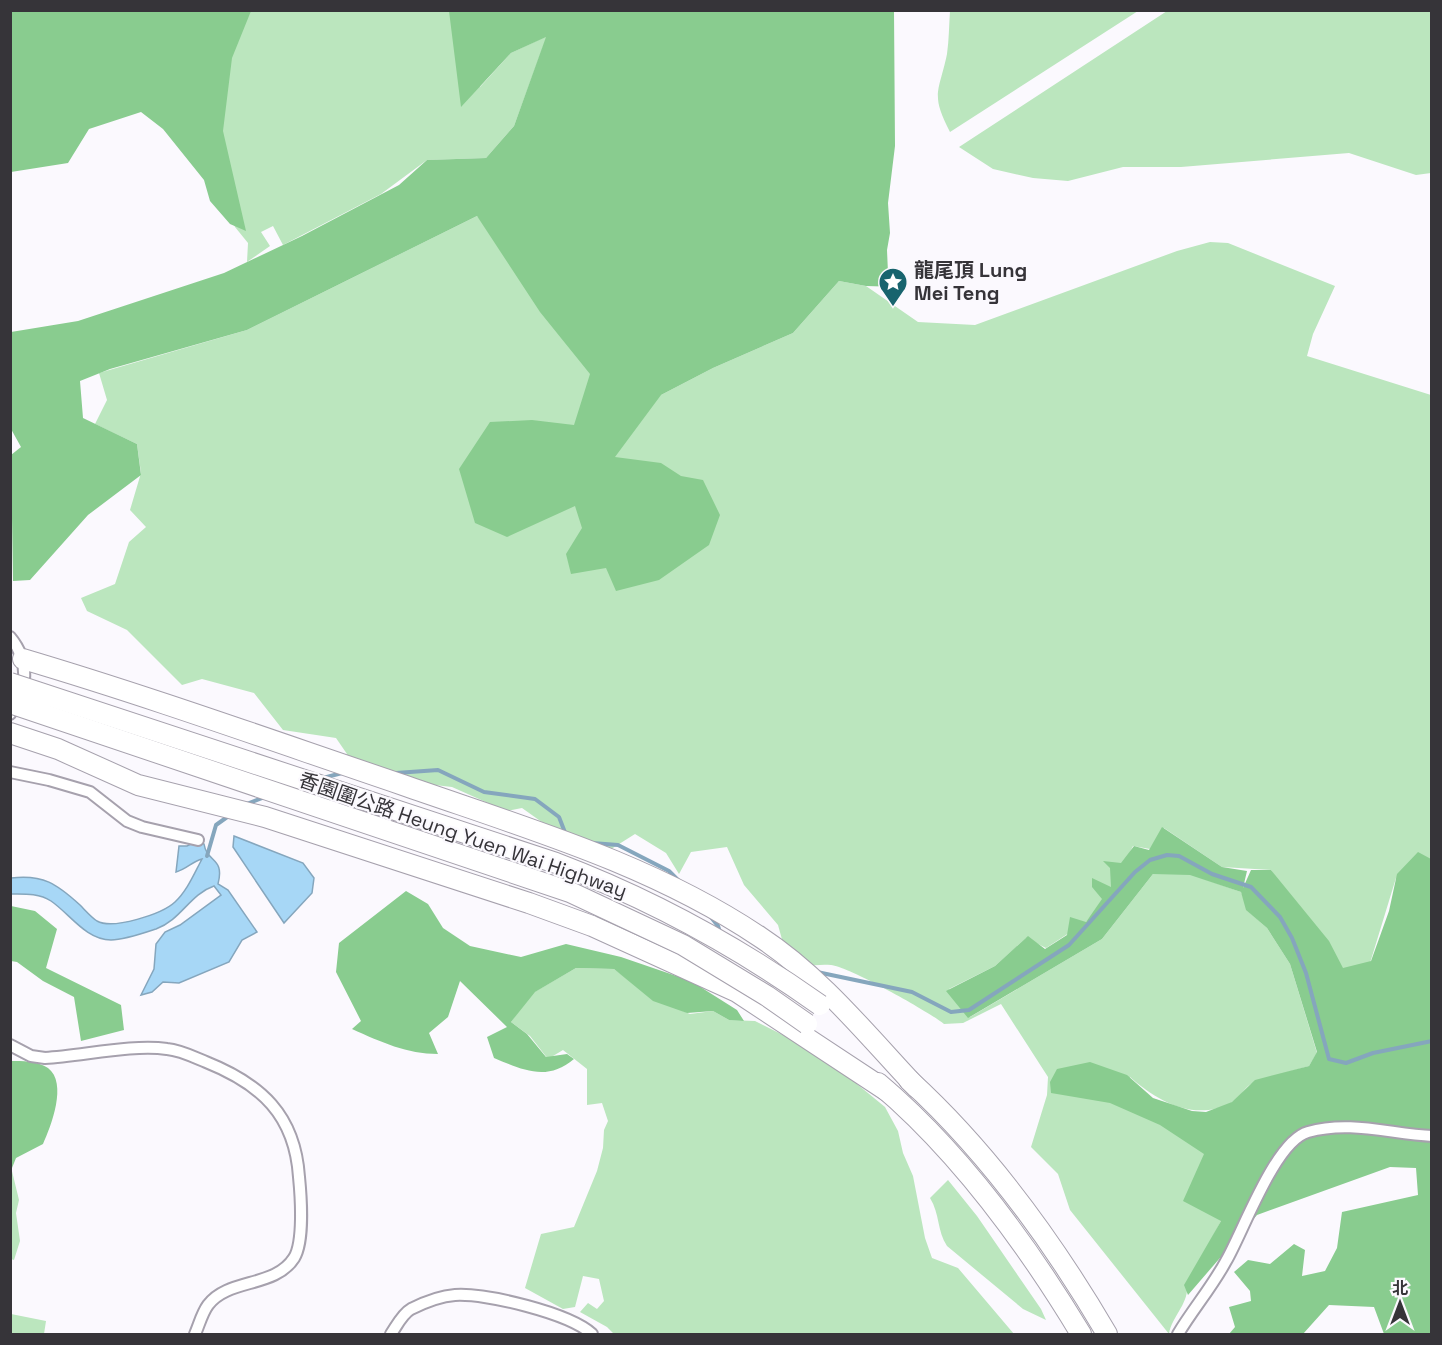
<svg xmlns="http://www.w3.org/2000/svg" width="1442" height="1345" viewBox="0 0 1442 1345" font-family="'Space Grotesk','Noto Sans SC',sans-serif">
	<rect width="100%" height="100%" fill="#fbf9fe"/>
	<g fill="#bbe6be">
		<path d="M 239,11 L 487,11 L 480,87 L 511,53 L 547,36 L 514,126 L 486,158 L 427,160 L 381,194 L 283,245 L 273,226 L 261,232 L 270,246 L 247,262 L 248,243 L 235,227 L 196,124 Z"/>
		<path d="M 950,11 L 950,10 L 1138,11 L 950,132 C 930,93 939,93 947,54 C 949,40 949,25 950,11 Z"/>
		<path d="M 1167,11 L 1431,11 L 1431,173 L 1416,175 L 1349,153 L 1181,167 L 1123,167 L 1068,181 L 1033,178 L 993,169 L 959,147 Z"/>
		<path d="M 477,216 L 661,395 L 713,368 L 793,333 L 839,281 L 866,286 L 918,322 L 975,325 L 1177,251 L 1210,242 L 1228,243 L 1335,286 L 1313,334 L 1307,356 L 1431,395 L 1431,860 L 1396,878 L 1370,963 L 1337,970 L 1271,870 L 1222,867 L 1164,828 L 1150,849 L 1133,846 L 1110,892 L 1086,922 L 1046,948 L 1026,938 L 995,966 L 949,989 L 970,1017 L 1102,939 L 1153,874 L 1190,874 L 1241,892 L 1250,913 L 1267,928 L 1290,964 L 1317,1053 L 1309,1066 C 1291,1072 1269,1076 1251,1084 C 1243,1089 1239,1099 1231,1103 C 1194,1122 1157,1101 1130,1077 L 1124,1106 L 1162,1123 L 1206,1152 L 1221,1221 L 1187,1285 C 1189,1304 1172,1316 1169,1334 L 1070,1210 L 1058,1174 L 1031,1147 L 1047,1095 L 1048,1077 L 1001,1004 L 963,1023 L 944,1024 C 928,1011 849,967 831,965 C 816,964 799,967 784,968 L 788,961 L 778,925 L 744,885 L 727,847 L 691,852 L 679,874 L 666,853 L 635,834 L 608,851 L 546,825 L 522,808 L 506,811 L 452,787 L 349,775 L 347,754 L 336,738 L 283,730 L 254,693 L 202,679 L 182,685 L 127,630 L 87,611 L 81,598 L 115,584 L 129,542 L 146,527 L 130,510 L 141,473 L 137,444 L 95,424 L 107,400 L 99,373 L 247,330 Z"/>
		<path d="M 576,968 L 614,969 L 655,999 L 690,1014 L 713,1011 L 729,1020 L 755,1021 L 787,1037 L 846,1075 L 885,1107 L 898,1131 L 903,1153 L 913,1176 L 925,1238 L 932,1258 L 958,1268 L 1014,1334 L 614,1334 L 607,1327 L 580,1312 L 588,1303 L 597,1309 L 604,1301 L 599,1279 L 583,1276 L 575,1307 L 563,1309 L 525,1288 L 541,1234 L 574,1227 L 597,1171 L 603,1148 L 604,1130 L 608,1121 L 602,1103 L 587,1105 L 587,1069 L 563,1050 L 548,1059 L 530,1036 L 511,1022 L 531,994 Z"/>
		<path d="M 11,1167 L 19,1200 L 16,1213 L 20,1241 L 14,1260 L 11,1259 Z"/>
		<path d="M 948,1180 L 977,1216 L 1041,1309 L 1046,1320 L 1023,1309 L 947,1246 C 937,1231 940,1214 930,1198 Z"/>
		<path d="M 11,1314 L 46,1321 L 44,1334 L 11,1334 Z"/>
	</g>
	<g fill="#89cc8f">
		<path d="M 11,10 L 251,11 L 232,58 L 223,131 L 246,231 L 230,224 L 210,201 L 204,180 L 163,129 L 141,112 L 89,129 L 68,163 L 11,172 Z"/>
		<path d="M 449,11 L 894,11 L 895,146 L 888,203 L 890,233 L 887,250 L 888,273 L 900,287 L 866,286 L 839,281 L 793,333 L 713,368 L 661,395 L 615,457 L 661,463 L 681,476 L 703,480 L 720,515 L 709,545 L 659,580 L 616,591 L 606,568 L 571,574 L 566,554 L 582,528 L 575,506 L 507,537 L 475,523 L 459,469 L 490,422 L 532,420 L 574,425 L 590,374 L 540,312 L 477,216 L 247,330 L 110,369 L 80,381 L 83,418 L 137,444 L 141,475 L 88,515 L 30,580 L 13,581 L 11,455 L 21,447 L 11,429 L 11,332 L 78,321 L 224,273 L 302,236 L 399,185 L 427,160 L 486,158 L 514,126 L 546,37 L 511,53 L 461,107 Z"/>
		<path d="M 1162,827 L 1222,867 L 1247,871 L 1243,888 L 1251,870 L 1271,870 L 1329,941 L 1343,968 L 1371,961 L 1389,911 L 1397,874 L 1418,852 L 1431,859 L 1431,1334 L 1384,1334 L 1374,1307 L 1329,1305 L 1303,1334 L 1229,1334 L 1235,1327 L 1229,1307 L 1251,1301 L 1250,1291 L 1234,1272 L 1248,1260 L 1270,1264 L 1294,1244 L 1305,1250 L 1302,1276 L 1325,1271 L 1337,1248 L 1342,1212 L 1418,1195 L 1416,1168 L 1390,1167 L 1257,1215 L 1188,1295 L 1184,1285 L 1221,1221 L 1183,1201 L 1204,1154 L 1160,1125 L 1110,1103 L 1051,1093 L 1050,1082 L 1057,1069 L 1090,1062 L 1127,1075 L 1153,1098 L 1192,1111 L 1206,1112 L 1232,1102 L 1255,1080 L 1309,1066 L 1317,1052 L 1290,964 L 1267,928 L 1246,910 L 1241,892 L 1190,875 L 1153,874 L 1102,939 L 968,1018 L 946,991 L 995,966 L 1028,936 L 1045,949 L 1067,935 L 1070,917 L 1086,922 L 1102,899 L 1092,887 L 1092,878 L 1111,887 L 1110,868 L 1103,861 L 1121,863 L 1134,846 L 1149,850 Z"/>
		<path d="M 406,891 L 428,904 L 443,928 L 470,946 L 521,957 L 566,944 L 621,957 L 691,981 L 737,1010 L 744,1021 L 729,1020 L 713,1011 L 687,1013 L 653,1001 L 614,969 L 576,968 L 535,992 L 511,1022 L 527,1034 L 546,1057 L 567,1054 L 574,1059 C 547,1082 523,1070 494,1058 L 487,1037 L 507,1027 L 460,981 L 448,1017 L 429,1033 L 438,1054 C 407,1054 381,1042 352,1029 L 361,1021 L 336,972 L 339,943 Z"/>
		<path d="M 11,906 L 35,911 L 57,929 L 46,968 L 121,1005 L 124,1030 L 81,1041 L 74,997 L 43,981 L 17,962 L 11,961 Z"/>
		<path d="M 10,1061 C 22,1061 38,1061 48,1068 C 68,1083 51,1126 43,1144 L 16,1158 L 12,1168 Z"/>
	</g>
	<g fill="#a7d7f6" stroke="#85a6bd" stroke-width="1.5">
		<path d="M 234,836 L 303,863 L 314,878 L 312,893 L 284,923 L 233,847 Z"/>
		<path d="M 197,841 L 204,844 C 207,863 225,857 218,884 L 228,890 L 257,932 L 242,940 L 229,962 L 179,983 L 163,982 L 152,992 L 141,995 L 154,969 L 156,944 L 165,932 L 180,925 L 221,895 L 214,886 C 190,894 181,920 156,929 C 144,933 124,940 111,940 C 86,940 70,914 51,901 C 39,893 24,894 11,894 L 11,878 C 43,874 57,884 80,905 C 85,910 91,917 97,921 C 113,930 162,914 175,902 C 187,891 194,874 202,859 C 193,861 187,869 176,872 L 179,846 L 187,846 Z"/>
	</g>
	<g fill="none" stroke-linecap="round" stroke-linejoin="round">
		<g stroke="#85a6bd" stroke-width="4">
			<path d="M 396,773 L 438,770 L 484,792 L 535,799 L 559,817 L 566,835"/>
			<path d="M 323,778 L 342,773"/>
			<path d="M 244,805 L 265,797"/>
			<path d="M 592,843 L 618,845 L 669,871 L 679,881"/>
			<path d="M 207,856 L 216,825 L 230,815"/>
			<path d="M 710,916 L 718,926 L 720,932"/>
			<path d="M 817,972 L 912,992 L 951,1012 L 969,1010 L 1069,945 L 1135,872 L 1150,860 L 1167,855 L 1179,856 L 1212,874 L 1251,887 L 1280,917 L 1292,938 L 1306,973 L 1329,1059 L 1346,1063 L 1373,1053 L 1432,1041"/>
		</g>
		<g stroke="#a6a1ad" stroke-width="14">
			<g id="street">
				<path d="M 10,637 C 30,661 28,690 10,714"/>
				<path d="M 10,772 L 49,780 L 90,792 L 127,821 L 142,827 L 198,840"/>
				<path d="M 10,1045 L 31,1056 L 45,1058 C 82,1056 132,1044 167,1049 C 180,1050 194,1057 206,1062 C 261,1084 295,1115 299,1177 C 301,1197 304,1242 294,1258 C 275,1288 228,1278 208,1305 C 202,1313 199,1325 195,1334"/>
				<path d="M 391,1334 C 396,1327 402,1314 411,1309 C 423,1303 441,1296 455,1295 C 486,1293 569,1313 592,1334"/>
				<path d="M 1178,1334 C 1193,1309 1212,1287 1226,1261 C 1243,1232 1275,1141 1308,1132 C 1350,1120 1390,1134 1432,1136"/>
			</g>
		</g>
		<g stroke="#a6a1ad" stroke-width="22">
			<g id="highway">
				<path d="M 23,659 C 151,697 276,742 403,785 C 526,828 651,864 760,937 C 821,977 868,1036 917,1088"/>
				<path d="M 10,733 L 58,749 L 138,785 L 265,817 L 529,903 L 592,926 L 737,992 L 887,1091"/>
				<path d="M 909,1080 C 989,1153 1053,1242 1107,1334"/>
				<path d="M 878,1083 C 960,1152 1026,1243 1081,1334"/>
			</g>
		</g>
		<use href="#street" stroke="#fff" stroke-width="10"/>
		<use href="#highway" stroke="#fff" stroke-width="20"/>
		<g stroke="#a6a1ad" stroke-width="22" stroke-linecap="butt">
			<g id="highway-bridge">
				<path d="M 10,683 L 556,863 C 651,899 737,946 820,1005"/>
				<path d="M 10,703 L 570,892 L 683,945 L 767,996 L 807,1024"/>
			</g>
		</g>
		<use href="#highway-bridge" stroke="#fff" stroke-width="20"/>
	</g>
	<defs>
		<g id="sight-pin" transform="scale(1.5)"><path d="M0 17L-7.5 6A9.5 9.5 0 1 1 7.5 6Z" fill="#18646e" stroke="#fbf9fe"/><path d="M0-6L1.8-2.2L6-1.7L2.9 1.2L3.7 5.4L0 3.3L-3.7 5.4L-2.9 1.2L-6-1.7L-1.8-2.2Z" fill="#fff"/></g>
	</defs>
	<g fill-rule="evenodd">
		<use href="#sight-pin" x="893" y="282"/>
	</g>
	<g text-anchor="middle" stroke-width="4.5" stroke-linejoin="round" paint-order="stroke">
		<g font-size="20" font-weight="bold" fill="#363439" stroke="#fbf9fe" text-anchor="start">
			<text x="914" y="277">龍尾頂 Lung<tspan x="914" dy="23">Mei Teng</tspan></text>
		</g>
		<g font-size="20" fill="#363439" stroke="#fbf9fe">
			<text transform="translate(463 835) rotate(19)" y="7">香園圍公路 Heung Yuen Wai Highway</text>
		</g>
	</g>
	<rect width="1442" height="1345" fill="none" stroke="#363439" stroke-width="24"/>
	<g transform="translate(1400 1303)" stroke="#fbf9fe" stroke-width="4.5" paint-order="stroke">
	<path d="M0-4.5L10 22L0 15L-10 22Z" fill="#363439"/>
	<text y="-9" font-size="16" font-weight="bold" text-anchor="middle" fill="#363439">北</text>
	</g>
</svg>
